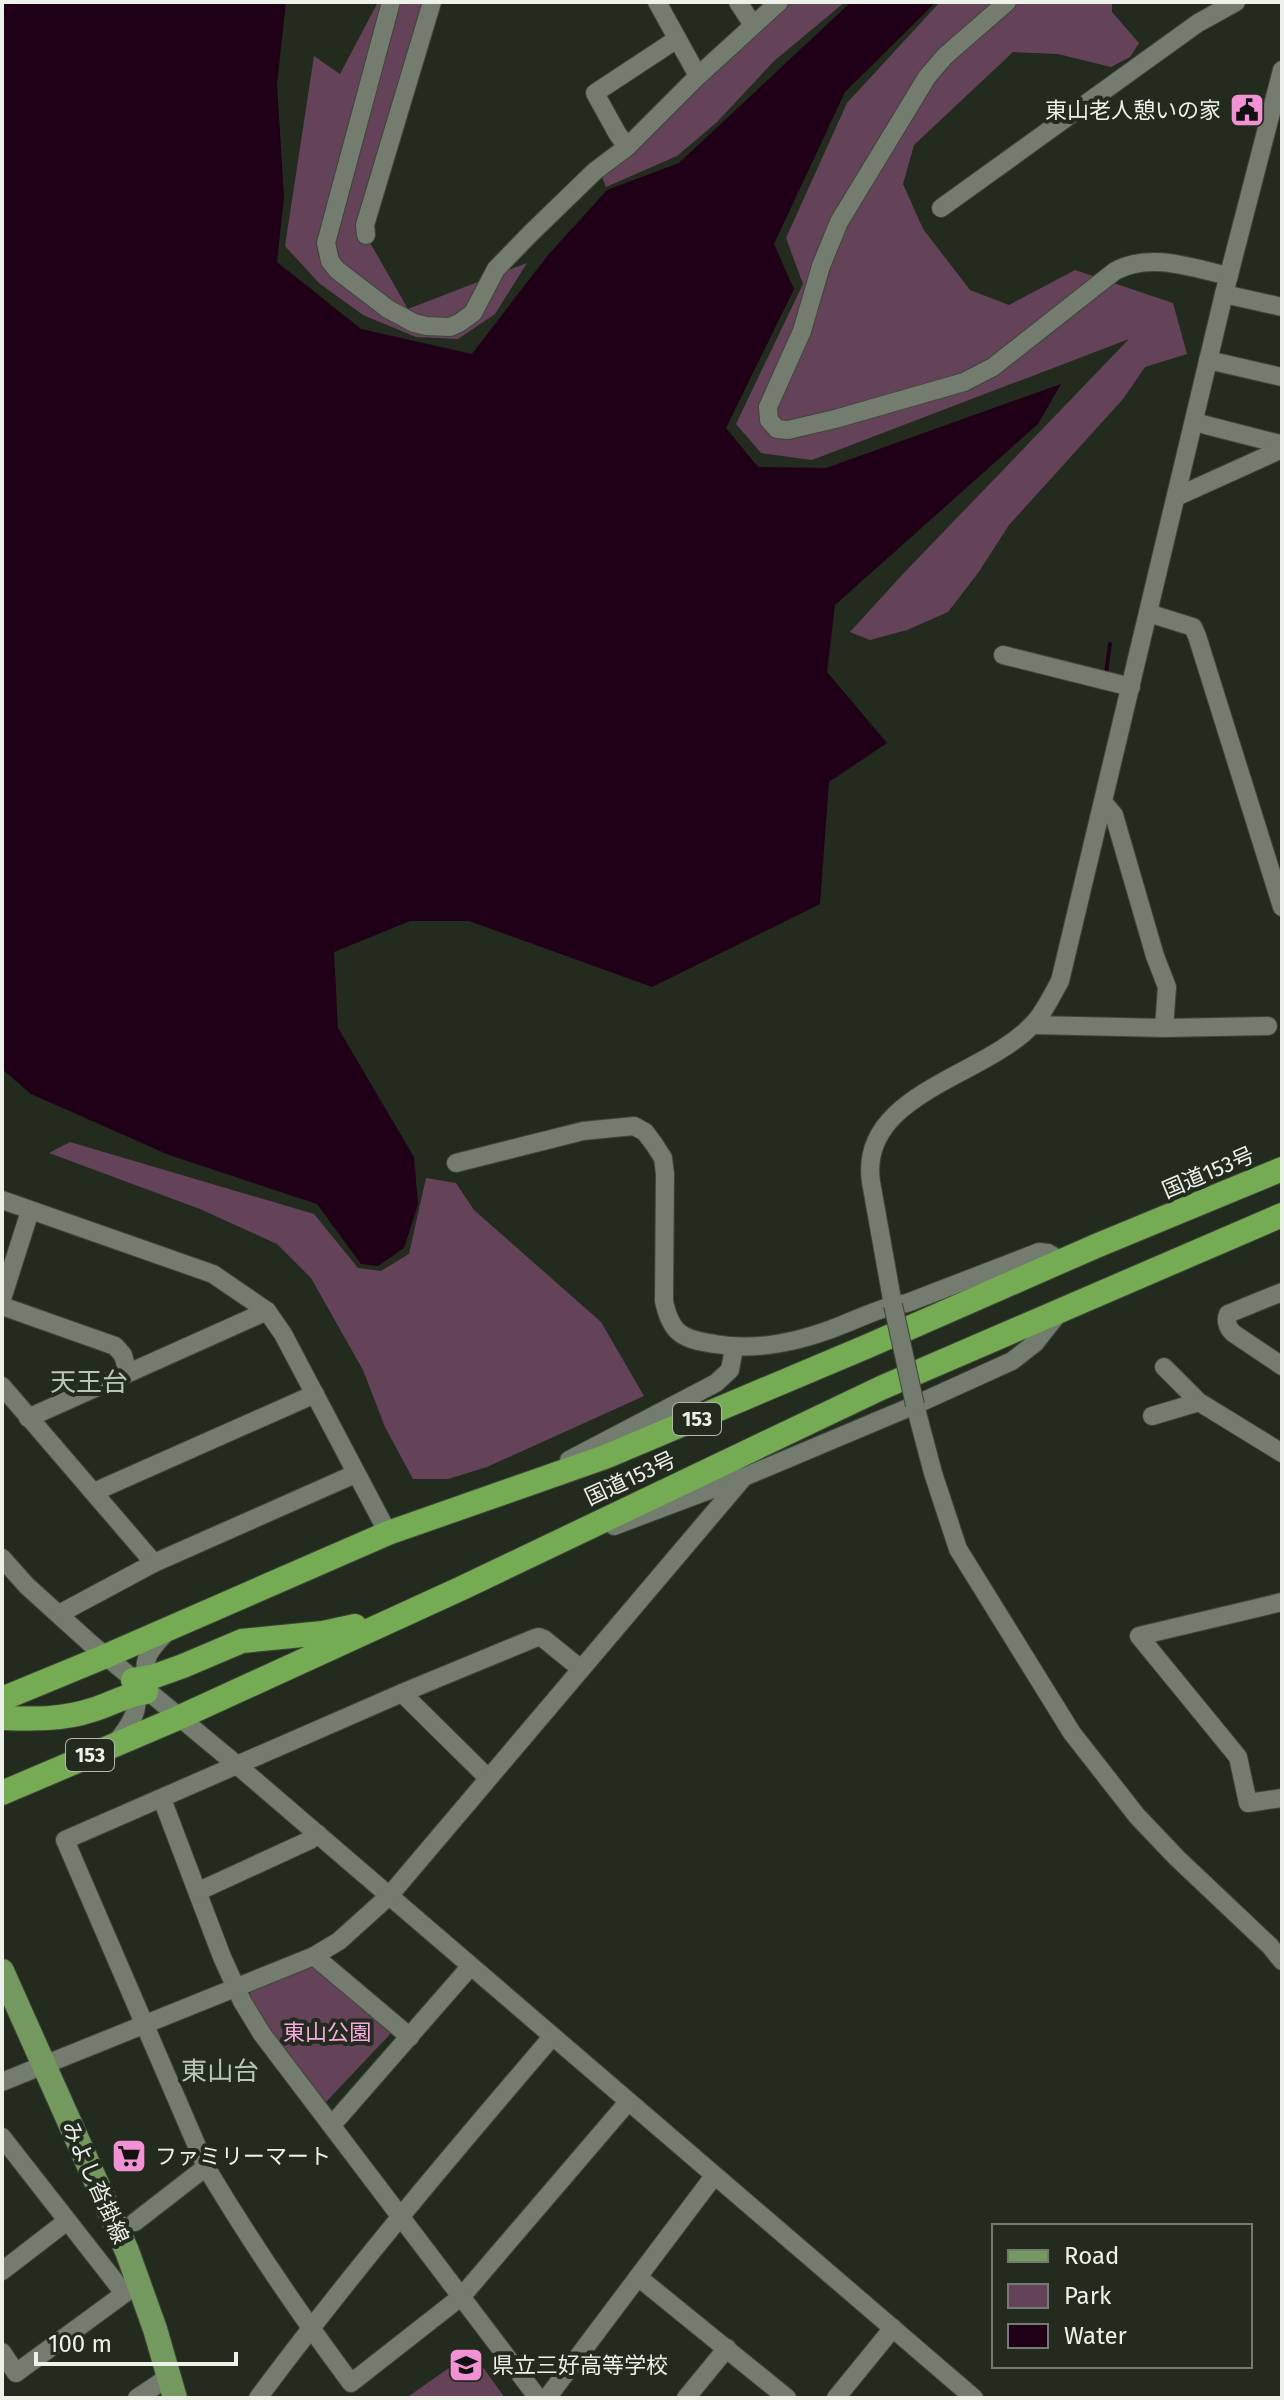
<svg xmlns="http://www.w3.org/2000/svg" width="1284" height="2400" viewBox="0 0 1284 2400" font-family="'Fira Sans','Noto Sans JP',sans-serif">
	<rect width="100%" height="100%" fill="#232b1f"/>
	<g fill="#644359">
		<path d="M 378,2 L 429,2 L 357,220 L 408,309 L 527,263 L 495,314 L 458,339 L 416,337 L 363,315 L 319,283 L 285,246 L 314,56 L 340,74 Z"/>
		<path d="M 795,2 L 845,2 L 774,61 L 717,122 L 677,156 L 606,187 L 602,177 L 785,4 Z"/>
		<path d="M 940,2 L 1112,2 L 1112,12 L 1139,43 L 1130,57 L 1111,67 L 1058,54 L 1013,52 L 914,145 L 903,184 L 923,229 L 970,290 L 1009,305 L 1075,270 L 1173,303 L 1187,354 L 1145,367 L 1123,399 L 1009,525 L 978,573 L 948,612 L 907,630 L 870,640 L 850,632 L 902,575 L 1129,339 L 812,460 L 761,453 L 736,424 L 803,284 L 786,238 L 847,103 Z"/>
		<path d="M 70,1142 L 314,1214 L 358,1268 L 381,1271 L 409,1254 L 426,1178 L 456,1183 L 474,1210 L 601,1322 L 644,1396 L 487,1467 L 448,1479 L 413,1479 L 385,1427 L 363,1370 L 311,1278 L 277,1244 L 200,1209 L 49,1153 Z"/>
		<path d="M 311,1963 L 394,2030 L 324,2104 L 248,1999 L 253,1986 Z"/>
		<path d="M 472,2352 L 505,2398 L 406,2398 Z"/>
	</g>
	<path fill="#1f0017" d="M 2,2 L 286,2 L 277,84 L 284,197 L 277,262 L 361,329 L 472,354 L 548,255 L 607,190 L 679,163 L 851,2 L 936,2 L 845,92 L 774,244 L 794,289 L 726,428 L 758,467 L 826,468 L 1061,384 L 1038,424 L 835,605 L 827,672 L 887,743 L 829,782 L 820,904 L 652,987 L 469,921 L 410,921 L 334,952 L 338,1028 L 414,1157 L 418,1204 L 404,1248 L 378,1266 L 361,1264 L 317,1204 L 169,1155 L 31,1094 L 2,1069 Z"/>
	<g fill="none" stroke-linecap="round" stroke-linejoin="round">
		<path stroke="#1f0017" stroke-width="4" d="M 1106,673 L 1110,644"/>
		<g stroke="#3e453a" stroke-width="20">
			<g id="minor">
				<path d="M 391,2 L 326,243 L 330,261 L 337,270 L 388,309 L 414,323 L 426,326 L 450,327 L 459,323 L 473,313 L 496,269 L 531,233 L 595,171 L 627,147 L 698,76 L 779,2"/>
				<path d="M 657,2 L 698,76"/>
				<path d="M 738,2 L 753,25"/>
				<path d="M 1007,2 L 945,56 L 927,77 L 839,222 L 821,266 L 802,331 L 768,407 L 769,420 L 777,429 L 788,430 L 835,419 L 964,382 L 993,367 L 1115,271 C 1151,252 1192,268 1229,276"/>
				<path d="M 627,147 L 617,133 L 595,93 L 677,39"/>
				<path d="M 941,208 L 1198,23 L 1236,2"/>
				<path d="M 366,235 L 365,225 L 432,2"/>
				<path d="M 1224,294 L 1282,307"/>
				<path d="M 1208,360 L 1282,377"/>
				<path d="M 1194,422 L 1280,444 L 1280,450"/>
				<path d="M 1176,497 L 1282,449"/>
				<path d="M 1148,613 L 1193,627 L 1197,636 L 1282,907"/>
				<path d="M 1003,655 L 1131,687"/>
				<path d="M 1103,802 L 1114,815 L 1155,956 L 1167,987 L 1164,1028"/>
				<path d="M 1033,1025 L 1164,1028 L 1268,1026"/>
				<path d="M 456,1163 L 583,1131 L 634,1126 L 645,1132 L 654,1144 L 663,1158 L 665,1174 L 664,1301 C 671,1334 682,1339 715,1344 C 758,1352 802,1341 842,1325 C 864,1316 885,1306 907,1303 L 1039,1252 L 1048,1253 L 1064,1262"/>
				<path d="M 2,1200 L 213,1274 L 267,1311 L 283,1334 L 388,1533"/>
				<path d="M 1282,1292 L 1228,1314 C 1225,1321 1228,1328 1233,1333 L 1282,1366"/>
				<path d="M 2,1299 L 30,1211"/>
				<path d="M 893,1305 L 871,1182 C 858,1093 986,1077 1034,1023 C 1045,1011 1052,995 1060,981 L 1224,294 L 1282,70"/>
				<path d="M 2,1306 L 115,1346 L 123,1355 L 128,1373"/>
				<path d="M 1164,1367 L 1199,1402 L 1282,1453"/>
				<path d="M 2,1386 L 154,1563"/>
				<path d="M 915,1405 L 933,1473 L 958,1549 L 1072,1733 L 1137,1816 L 1177,1858 L 1270,1946 L 1282,1961"/>
				<path d="M 1152,1416 L 1199,1402"/>
				<path d="M 28,1418 L 267,1311"/>
				<path d="M 569,1460 L 716,1383 L 730,1370 L 734,1348"/>
				<path d="M 94,1492 L 315,1394"/>
				<path d="M 614,1526 L 744,1477 L 915,1405 L 1012,1361 L 1035,1343 L 1058,1314"/>
				<path d="M 2,1558 L 27,1586 L 90,1643 L 237,1765 L 974,2398"/>
				<path d="M 1282,1602 L 1139,1636 L 1238,1757 L 1248,1803 L 1282,1798"/>
				<path d="M 59,1614 L 154,1563 L 355,1474"/>
				<path d="M 581,1669 L 544,1639 L 539,1637 L 535,1638 L 402,1693 L 65,1840 L 206,2167 C 250,2241 299,2313 351,2383 L 462,2296 L 628,2102"/>
				<path d="M 146,1689 C 143,1661 145,1654 165,1634"/>
				<path d="M 402,1693 L 488,1778"/>
				<path d="M 114,1745 C 130,1726 143,1708 134,1682"/>
				<path d="M 162,1799 L 222,1957 L 242,2001 L 262,2034 L 538,2398"/>
				<path d="M 199,1891 L 310,1840 L 318,1834"/>
				<path d="M 314,1956 L 410,2037"/>
				<path d="M 2,2082 L 314,1956 L 339,1941 L 389,1896 L 744,1477"/>
				<path d="M 332,2125 L 470,1967"/>
				<path d="M 2,2137 L 124,2293"/>
				<path d="M 135,2222 L 206,2167"/>
				<path d="M 2,2271 L 67,2221"/>
				<path d="M 638,2277 L 787,2398"/>
				<path d="M 2,2352 L 16,2373 L 132,2288"/>
				<path d="M 137,2398 L 170,2376"/>
				<path d="M 258,2398 C 351,2273 451,2155 552,2037"/>
				<path d="M 547,2398 L 714,2176"/>
				<path d="M 686,2398 L 727,2348"/>
				<path d="M 836,2398 L 893,2328"/>
			</g>
		</g>
		<g stroke="#3e453a" stroke-width="26">
			<path id="major" d="M 2,1971 L 127,2251 L 155,2329 L 175,2398"/>
		</g>
		<g stroke="#3e453a" stroke-width="26">
			<g id="highway">
				<path d="M 133,1680 L 155,1676 L 183,1666 L 242,1641 L 323,1633 L 355,1626"/>
				<path d="M 2,1699 L 106,1656 L 388,1533 L 605,1457 L 868,1346 L 1096,1246 L 1282,1169"/>
				<path d="M 2,1718 C 32,1719 62,1720 92,1710 C 110,1705 127,1694 146,1692"/>
				<path d="M 2,1793 L 178,1718 L 462,1588 L 881,1388 L 1282,1215"/>
			</g>
		</g>
		<use href="#minor" stroke="#737c6e" stroke-width="18"/>
		<use href="#major" stroke="#74995e" stroke-width="24"/>
		<use href="#highway" stroke="#75ac53" stroke-width="24"/>
		<g stroke="#3e453a" stroke-width="20" stroke-linecap="butt">
			<path id="minor-bridge" d="M 893,1305 L 915,1405"/>
		</g>
		<use href="#minor-bridge" stroke="#737c6e" stroke-width="18"/>
	</g>
	<defs>
		<g id="civic-square" transform="scale(1.8)"><rect x="-9" y="-9" width="18" height="18" rx="4" fill="#f391d5" stroke="#232b1f"/><path d="M-.6-6.5H3V-4.5H.6V-3L4-1V1h2V6H-6V1h2V-1L-.6-3ZM-1.2 2.5V6h2.4V2.5Z" fill="#111"/></g>
		<g id="supermarket-square" transform="scale(1.8)"><rect x="-9" y="-9" width="18" height="18" rx="4" fill="#f391d5" stroke="#232b1f"/><path d="M-6-5.5h2.5l.6 2H6L4.5 2H-2.5L-4.4-4H-6ZM-1.5 3.2a1.3 1.3 0 1 0 .1 0ZM3 3.2a1.3 1.3 0 1 0 .1 0Z" fill="#111"/></g>
		<g id="school-square" transform="scale(1.8)"><rect x="-9" y="-9" width="18" height="18" rx="4" fill="#f391d5" stroke="#232b1f"/><path d="M0-5L7-2L0 1L-7-2ZM-4 1L0 2.5L4 1V4Q0 6-4 4Z" fill="#111"/></g>
	</defs>
	<g fill-rule="evenodd">
		<use href="#civic-square" x="1247" y="110"/>
		<use href="#supermarket-square" x="129" y="2156"/>
		<use href="#school-square" x="466" y="2365"/>
	</g>
	<g text-anchor="middle" stroke-width="8" stroke-linejoin="round" paint-order="stroke">
		<g fill="#232b1f" stroke="#b0b6ac" stroke-width="2">
			<rect x="673" y="1403" width="48" height="32" rx="6"/>
			<rect x="66" y="1739" width="48" height="32" rx="6"/>
		</g>
		<g font-size="20" font-weight="bold" fill="#ecf1e9">
			<text x="697" y="1426">153</text>
			<text x="90" y="1762">153</text>
		</g>
		<g font-size="22" fill="#ecf1e9" stroke="#232b1f" text-anchor="start">
			<text x="1221" y="118" text-anchor="end">東山老人憩いの家</text>
			<text x="155" y="2164">ファミリーマート</text>
			<text x="492" y="2373">県立三好高等学校</text>
		</g>
		<g font-size="22" fill="#ecf1e9" stroke="#232b1f">
			<text transform="translate(1208 1172) rotate(-23)" y="8">国道153号</text>
			<text transform="translate(630 1478) rotate(-25)" y="8">国道153号</text>
			<text transform="translate(96 2182) rotate(66)" y="8">みよし沓掛線</text>
		</g>
		<g font-size="22" fill="#fba9e1" stroke="#232b1f">
			<text x="327" y="2040">東山公園</text>
		</g>
		<g font-size="26" fill="#bbc5b5" stroke="#232b1f">
			<text x="89" y="1391">天王台</text>
			<text x="220" y="2080">東山台</text>
		</g>
	</g>
	<rect width="1284" height="2400" fill="none" stroke="#ecf1e9" stroke-width="8"/>
	<rect x="992" y="2224" width="260" height="144" fill="#232b1f" stroke="#737a70" stroke-width="2"/>
	<rect x="1008" y="2250" width="40" height="12" fill="#74995e" stroke="#737a70" stroke-width="2"/>
	<text x="1064" y="2264" font-size="24" fill="#ecf1e9">Road</text>
	<rect x="1008" y="2284" width="40" height="24" fill="#644359" stroke="#737a70" stroke-width="2"/>
	<text x="1064" y="2304" font-size="24" fill="#ecf1e9">Park</text>
	<rect x="1008" y="2324" width="40" height="24" fill="#1f0017" stroke="#737a70" stroke-width="2"/>
	<text x="1064" y="2344" font-size="24" fill="#ecf1e9">Water</text>
	<path d="M36 2352v12h200v-12" fill="none" stroke="#ecf1e9" stroke-width="4"/>
	<text x="48" y="2352" font-size="24" fill="#ecf1e9" stroke="#232b1f" stroke-width="6" paint-order="stroke">100 m</text>
</svg>
